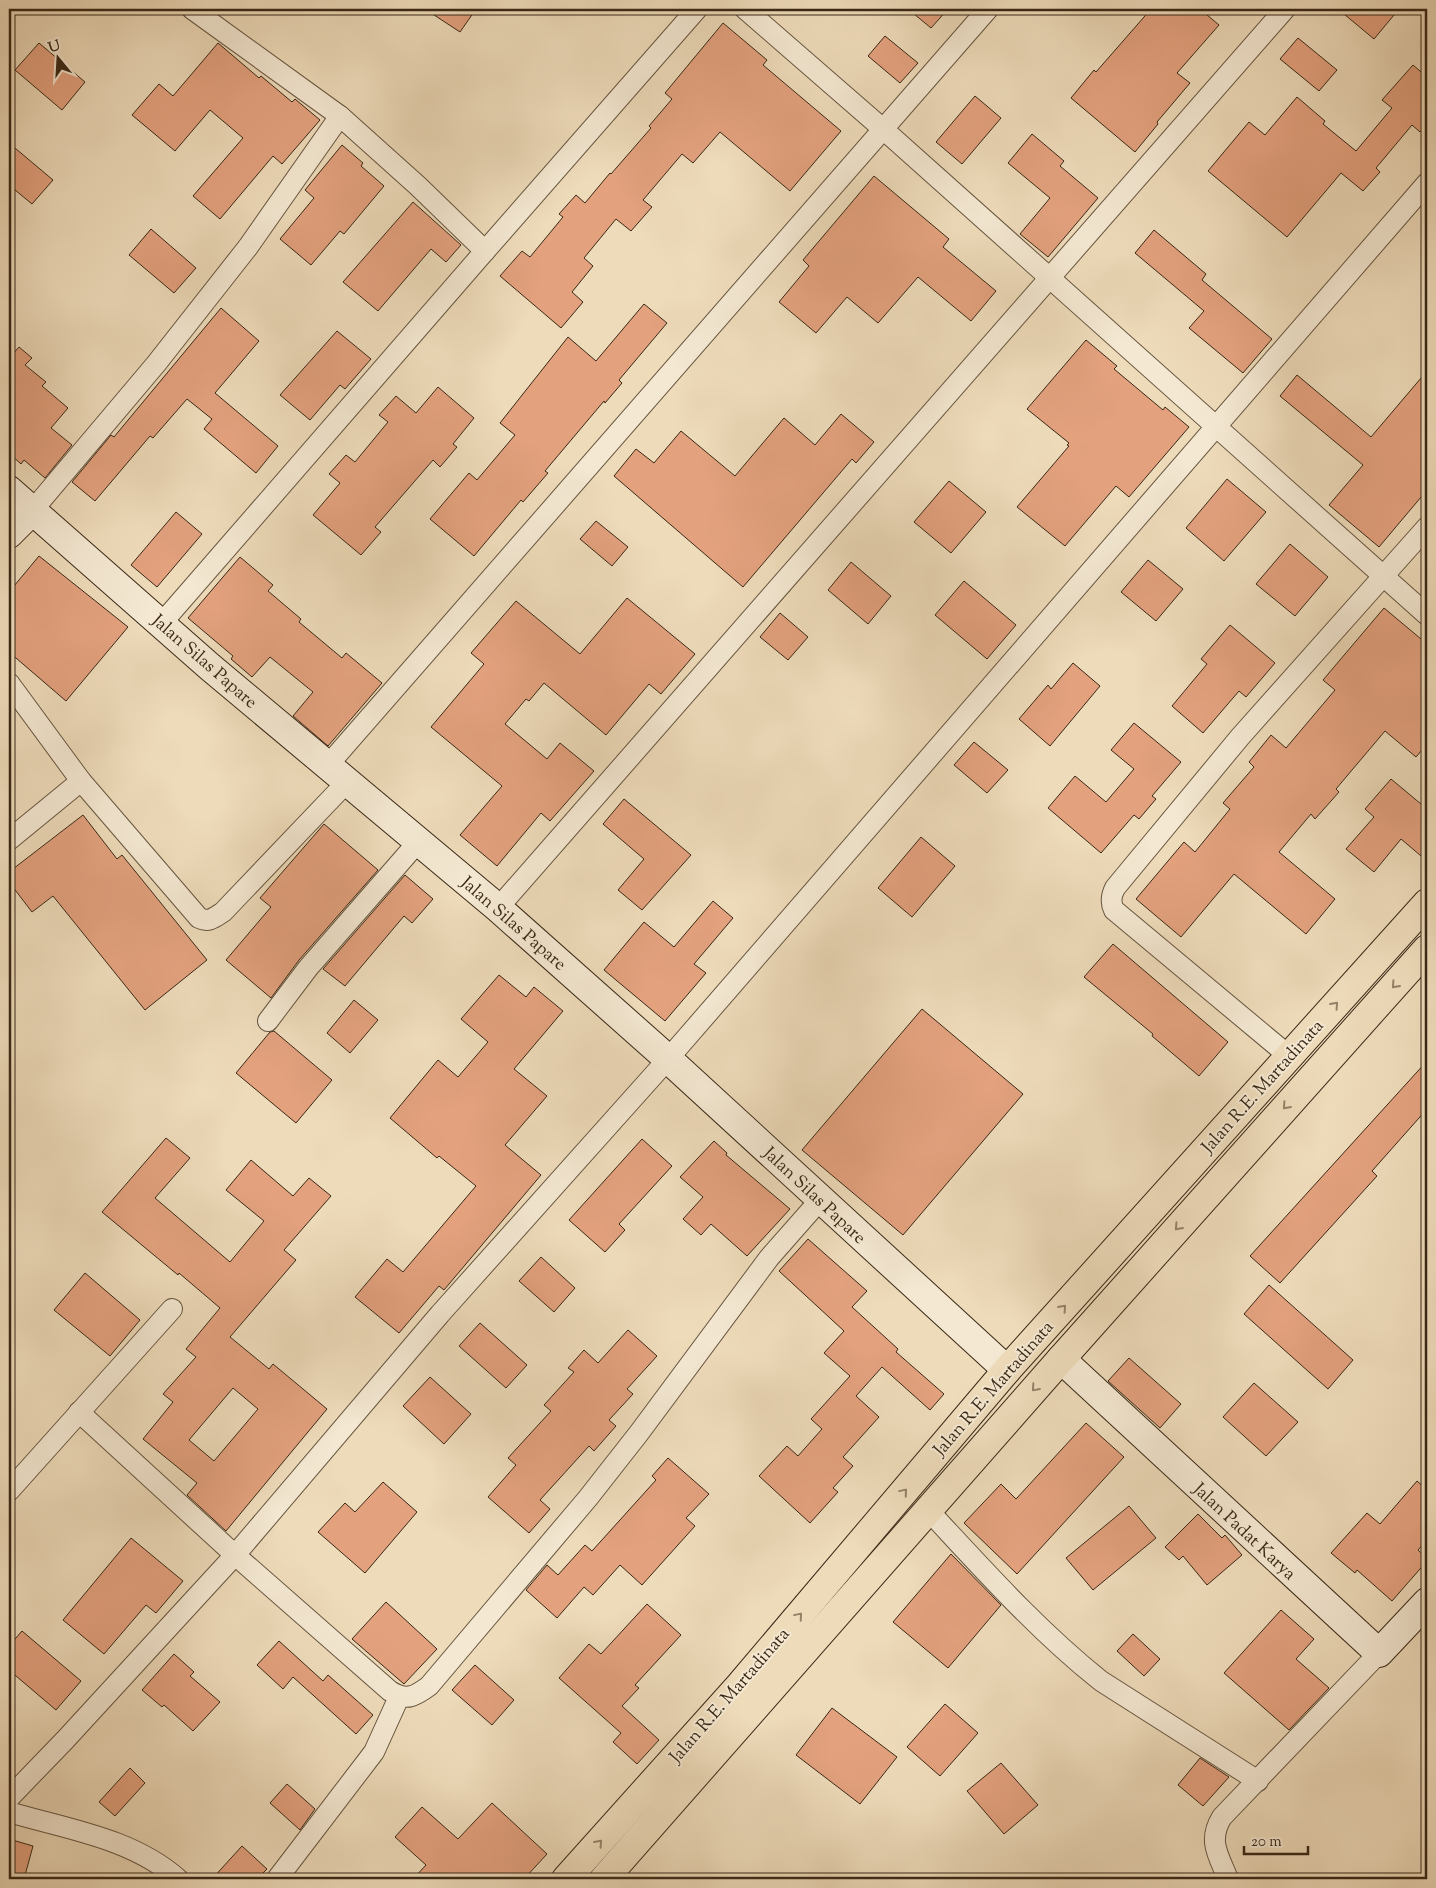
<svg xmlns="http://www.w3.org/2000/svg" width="1436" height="1888" viewBox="0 0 1436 1888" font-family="'Sorts Mill Goudy',serif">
	<rect width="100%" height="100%" fill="#eedbba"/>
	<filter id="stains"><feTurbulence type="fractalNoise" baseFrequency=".004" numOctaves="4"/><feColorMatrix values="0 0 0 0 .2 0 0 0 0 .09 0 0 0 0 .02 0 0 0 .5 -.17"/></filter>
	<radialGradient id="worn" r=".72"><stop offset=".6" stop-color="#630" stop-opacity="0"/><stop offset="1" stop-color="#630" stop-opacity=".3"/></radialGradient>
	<g fill="#e3a17e" stroke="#392816" fill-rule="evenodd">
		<path d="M 425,9 L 476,9 L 460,32 Z"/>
		<path d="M 908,9 L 948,9 L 931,28 Z"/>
		<path d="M 1151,9 L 1200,9 L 1219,25 L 1177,73 L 1190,83 L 1157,122 L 1158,124 L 1135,152 L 1071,98 L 1094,70 L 1096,72 Z"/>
		<path d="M 1338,9 L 1399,9 L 1374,39 Z"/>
		<path d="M 723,23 L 767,60 L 763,65 L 841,131 L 790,191 L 720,132 L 693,163 L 682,154 L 643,200 L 652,207 L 631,231 L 616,219 L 584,258 L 593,266 L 572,292 L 583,302 L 561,328 L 500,276 L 522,251 L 530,257 L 563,217 L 559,214 L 576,195 L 585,203 L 610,173 L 611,174 L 651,128 L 649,126 L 672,99 L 665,93 Z"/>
		<path d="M 885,36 L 918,63 L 900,83 L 868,56 Z"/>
		<path d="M 1298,38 L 1337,70 L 1319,91 L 1280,59 Z"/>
		<path d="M 39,43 L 85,82 L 62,110 L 15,70 Z"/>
		<path d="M 218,43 L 259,78 L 261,76 L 292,102 L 295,99 L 320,120 L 282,164 L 273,156 L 220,219 L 193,196 L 243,138 L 210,110 L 175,151 L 132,115 L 159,84 L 173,96 Z"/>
		<path d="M 1413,65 L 1427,77 L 1427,124 L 1420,132 L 1412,125 L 1376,168 L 1380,172 L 1363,191 L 1341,173 L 1287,237 L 1208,171 L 1249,122 L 1265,135 L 1297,97 L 1325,121 L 1323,124 L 1356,151 L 1392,108 L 1382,100 Z"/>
		<path d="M 975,96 L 1001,118 L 962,164 L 936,142 Z"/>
		<path d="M 1032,134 L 1064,161 L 1060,166 L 1098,198 L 1048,257 L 1020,234 L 1050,198 L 1008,163 Z"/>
		<path d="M 9,143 L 53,180 L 32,204 L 9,185 Z"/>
		<path d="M 342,145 L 363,163 L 361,166 L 384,186 L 344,234 L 340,231 L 311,265 L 280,239 L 314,198 L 305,190 Z"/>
		<path d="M 874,176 L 949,239 L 943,247 L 996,291 L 971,321 L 918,277 L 878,323 L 847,297 L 816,333 L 779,302 L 809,266 L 803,260 Z"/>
		<path d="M 413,202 L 461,245 L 446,262 L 431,249 L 378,311 L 343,282 Z"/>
		<path d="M 151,229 L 196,268 L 174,293 L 129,255 Z"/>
		<path d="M 1154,230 L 1206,274 L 1202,280 L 1272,339 L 1243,373 L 1189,328 L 1204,311 L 1135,253 Z"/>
		<path d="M 644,304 L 667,323 L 619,380 L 622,383 L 605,403 L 604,401 L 545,471 L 548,473 L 523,502 L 521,500 L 474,556 L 430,519 L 469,473 L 477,480 L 515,435 L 500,423 L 568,337 L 596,361 Z"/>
		<path d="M 221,308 L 259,341 L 215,393 L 278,446 L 256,473 L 204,429 L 212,419 L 187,399 L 153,438 L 150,436 L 95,501 L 72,482 L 111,435 L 114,437 Z"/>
		<path d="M 337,331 L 371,359 L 345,389 L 340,385 L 310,420 L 280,395 Z"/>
		<path d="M 1086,340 L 1117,366 L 1114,369 L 1163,410 L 1165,407 L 1189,427 L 1129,497 L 1116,486 L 1065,546 L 1017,507 L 1069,446 L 1067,445 L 1069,443 L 1027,409 Z"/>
		<path d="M 19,347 L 32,358 L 25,365 L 46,382 L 42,386 L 68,408 L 51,428 L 72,445 L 45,478 L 24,460 L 21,464 L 9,453 L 9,352 L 12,355 Z"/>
		<path d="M 1427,371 L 1427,490 L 1379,547 L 1329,505 L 1363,465 L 1280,396 L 1297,375 L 1371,437 Z"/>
		<path d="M 438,387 L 474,418 L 453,444 L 457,447 L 440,467 L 433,460 L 375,527 L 381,532 L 361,555 L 313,515 L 340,483 L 329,474 L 346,455 L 355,462 L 388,422 L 379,415 L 396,396 L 416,413 Z"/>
		<path d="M 841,414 L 874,442 L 856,463 L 852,459 L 743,587 L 614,476 L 636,449 L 654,463 L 681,431 L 735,476 L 784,418 L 815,445 Z"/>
		<path d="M 1227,479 L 1266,512 L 1224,561 L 1186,528 Z"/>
		<path d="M 949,481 L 986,512 L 951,553 L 914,522 Z"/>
		<path d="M 176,512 L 202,534 L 157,587 L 131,565 Z"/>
		<path d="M 596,521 L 628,547 L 612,566 L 580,539 Z"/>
		<path d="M 1290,544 L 1328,577 L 1295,616 L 1256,584 Z"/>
		<path d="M 39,556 L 128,627 L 66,701 L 9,652 L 9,592 Z"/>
		<path d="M 240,557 L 273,585 L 268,591 L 301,619 L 299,622 L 342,658 L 346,653 L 382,683 L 328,746 L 293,716 L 313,692 L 270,657 L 252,677 L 231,659 L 233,656 L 188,618 Z"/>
		<path d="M 1148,560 L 1183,589 L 1156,621 L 1121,592 Z"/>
		<path d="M 851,562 L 891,596 L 868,624 L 828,590 Z"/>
		<path d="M 964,581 L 1016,625 L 987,659 L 935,615 Z"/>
		<path d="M 627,598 L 695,654 L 661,694 L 649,684 L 606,735 L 544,683 L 529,701 L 526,699 L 505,724 L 547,759 L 560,743 L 594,771 L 550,821 L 541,813 L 497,866 L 460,835 L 502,786 L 431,727 L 484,664 L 471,653 L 516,601 L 580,654 Z"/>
		<path d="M 1384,608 L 1427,644 L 1427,744 L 1416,757 L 1385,731 L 1336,789 L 1339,792 L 1315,819 L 1311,814 L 1279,852 L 1335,899 L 1306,934 L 1234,874 L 1181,937 L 1136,899 L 1184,842 L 1195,852 L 1230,809 L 1223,803 L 1254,767 L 1249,762 L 1271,735 L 1286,748 L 1335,690 L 1323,680 Z"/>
		<path d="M 780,613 L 808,637 L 788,660 L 760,637 Z"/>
		<path d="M 1230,625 L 1275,663 L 1246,697 L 1239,691 L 1203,733 L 1172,706 L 1207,664 L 1201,659 Z"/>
		<path d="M 1073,663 L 1100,686 L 1050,746 L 1019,719 L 1048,685 L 1051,689 Z"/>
		<path d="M 1134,723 L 1181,762 L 1152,796 L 1156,799 L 1139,819 L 1134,815 L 1101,853 L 1048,808 L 1075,776 L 1106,802 L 1134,769 L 1111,750 Z"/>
		<path d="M 974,742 L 1008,770 L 987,793 L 954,765 Z"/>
		<path d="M 1391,779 L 1427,809 L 1427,861 L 1401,839 L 1374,872 L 1346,849 L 1374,817 L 1365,809 Z"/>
		<path d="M 624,799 L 691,855 L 642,910 L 618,890 L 644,859 L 603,824 Z"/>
		<path d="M 83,815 L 117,859 L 122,855 L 207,960 L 145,1010 L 53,896 L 32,912 L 9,882 L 9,872 Z"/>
		<path d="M 324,824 L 378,870 L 299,960 L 271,998 L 226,960 L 271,907 L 260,898 Z"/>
		<path d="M 921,837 L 955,866 L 912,917 L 878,888 Z"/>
		<path d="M 405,875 L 433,899 L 412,923 L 404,916 L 345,986 L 323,969 Z"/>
		<path d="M 713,901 L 733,918 L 694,964 L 706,973 L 665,1021 L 604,970 L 644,922 L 674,947 Z"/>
		<path d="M 1113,944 L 1228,1042 L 1199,1076 L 1152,1036 L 1153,1034 L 1084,977 Z"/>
		<path d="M 499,975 L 526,997 L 534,987 L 563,1011 L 514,1069 L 547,1096 L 505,1145 L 541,1175 L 444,1290 L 439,1286 L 399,1333 L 355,1297 L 387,1259 L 403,1272 L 476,1186 L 439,1156 L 437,1158 L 390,1118 L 438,1060 L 458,1077 L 488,1042 L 461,1019 Z"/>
		<path d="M 354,1000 L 378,1020 L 350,1053 L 327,1033 Z"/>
		<path d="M 922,1009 L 1023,1094 L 903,1235 L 802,1150 Z"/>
		<path d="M 274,1031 L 332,1080 L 296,1123 L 236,1073 L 270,1032 Z"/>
		<path d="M 1427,1061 L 1427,1109 L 1372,1171 L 1377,1176 L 1280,1283 L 1250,1256 Z"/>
		<path d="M 166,1138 L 190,1158 L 155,1198 L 230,1262 L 264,1221 L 226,1190 L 251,1160 L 293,1196 L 309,1178 L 331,1196 L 284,1250 L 296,1260 L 230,1337 L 269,1369 L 273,1364 L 327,1409 L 226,1531 L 187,1495 L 197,1483 L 143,1439 L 173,1402 L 163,1394 L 196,1357 L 186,1349 L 220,1308 L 179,1273 L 178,1275 L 102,1212 ZM 233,1388 L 258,1409 L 214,1461 L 189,1440 Z"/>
		<path d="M 642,1139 L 672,1166 L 619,1224 L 625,1230 L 605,1252 L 569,1220 Z"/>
		<path d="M 714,1141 L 727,1153 L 726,1155 L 790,1209 L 747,1256 L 711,1224 L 701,1235 L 683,1219 L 703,1197 L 680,1177 Z"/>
		<path d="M 808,1239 L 867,1291 L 852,1307 L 898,1349 L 896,1352 L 944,1394 L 930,1410 L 882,1367 L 856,1396 L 879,1417 L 843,1457 L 853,1466 L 833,1488 L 838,1492 L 810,1523 L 759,1476 L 787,1446 L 798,1456 L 822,1429 L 811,1419 L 850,1376 L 824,1353 L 844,1331 L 779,1271 Z"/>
		<path d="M 541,1257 L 575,1288 L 554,1312 L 519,1281 Z"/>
		<path d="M 85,1273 L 140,1320 L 110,1356 L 54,1310 Z"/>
		<path d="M 1269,1285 L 1353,1360 L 1328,1389 L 1244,1314 Z"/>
		<path d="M 480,1323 L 527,1365 L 506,1388 L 459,1346 Z"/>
		<path d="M 628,1330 L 657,1356 L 627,1389 L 633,1394 L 609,1420 L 616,1426 L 594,1451 L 589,1446 L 540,1500 L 550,1509 L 529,1533 L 488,1497 L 516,1465 L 508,1458 L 551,1411 L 544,1405 L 574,1372 L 568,1368 L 584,1350 L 598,1363 Z"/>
		<path d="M 1129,1358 L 1181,1404 L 1160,1428 L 1108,1381 Z"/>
		<path d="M 430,1377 L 471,1414 L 444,1444 L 403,1406 Z"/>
		<path d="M 1254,1383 L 1298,1422 L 1266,1456 L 1223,1417 Z"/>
		<path d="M 1086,1423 L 1124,1457 L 1017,1574 L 964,1523 L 1001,1484 L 1016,1499 Z"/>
		<path d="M 668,1458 L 709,1494 L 686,1518 L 695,1526 L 642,1585 L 620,1565 L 593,1595 L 584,1587 L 557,1618 L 526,1590 L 547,1565 L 558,1575 L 585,1545 L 592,1551 L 656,1480 L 652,1476 Z"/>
		<path d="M 1417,1481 L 1427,1490 L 1427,1540 L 1418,1550 L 1427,1558 L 1427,1561 L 1392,1601 L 1357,1570 L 1355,1573 L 1331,1553 L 1367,1513 L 1380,1524 Z"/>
		<path d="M 383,1482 L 417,1512 L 365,1573 L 318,1532 L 345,1503 L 355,1512 Z"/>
		<path d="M 1129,1506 L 1156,1538 L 1093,1590 L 1066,1558 Z"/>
		<path d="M 1198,1514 L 1222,1538 L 1225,1535 L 1242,1555 L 1207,1585 L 1183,1556 L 1179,1560 L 1165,1547 Z"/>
		<path d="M 131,1538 L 183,1581 L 156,1613 L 146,1605 L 104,1654 L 63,1620 Z"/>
		<path d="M 951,1554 L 1001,1605 L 948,1668 L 893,1622 Z"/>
		<path d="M 386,1602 L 437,1649 L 404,1684 L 352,1639 Z"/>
		<path d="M 647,1604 L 681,1635 L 635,1685 L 639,1688 L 622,1706 L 659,1740 L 637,1764 L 613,1742 L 621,1733 L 559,1678 L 589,1644 L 601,1654 Z"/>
		<path d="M 1281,1610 L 1314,1639 L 1296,1659 L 1329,1688 L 1289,1730 L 1224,1673 Z"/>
		<path d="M 22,1631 L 81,1681 L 56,1710 L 9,1670 L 9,1646 Z"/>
		<path d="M 1133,1634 L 1160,1659 L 1144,1676 L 1117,1651 Z"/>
		<path d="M 279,1641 L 323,1681 L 328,1675 L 373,1715 L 356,1734 L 293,1677 L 283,1689 L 257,1665 Z"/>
		<path d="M 174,1654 L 194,1672 L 190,1676 L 220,1702 L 193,1731 L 164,1705 L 162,1707 L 142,1690 Z"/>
		<path d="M 475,1665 L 514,1700 L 492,1725 L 452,1690 Z"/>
		<path d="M 945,1704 L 978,1733 L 940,1776 L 907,1747 Z"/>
		<path d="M 832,1708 L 897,1757 L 860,1804 L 796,1755 Z"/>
		<path d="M 1200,1758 L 1229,1777 L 1203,1806 L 1178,1785 Z"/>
		<path d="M 1001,1763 L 1038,1805 L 1004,1834 L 967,1791 Z"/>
		<path d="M 130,1768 L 145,1783 L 115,1816 L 99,1802 Z"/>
		<path d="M 287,1784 L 315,1809 L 300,1830 L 270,1803 Z"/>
		<path d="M 492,1803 L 547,1854 L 524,1879 L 413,1879 L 426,1865 L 395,1837 L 422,1807 L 458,1839 Z"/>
		<path d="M 9,1839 L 33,1846 L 24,1879 L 9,1879 Z"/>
		<path d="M 242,1846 L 267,1869 L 257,1879 L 212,1879 Z"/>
	</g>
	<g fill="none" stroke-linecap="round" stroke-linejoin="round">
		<g stroke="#66553f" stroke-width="22">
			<g id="street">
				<path d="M 192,9 L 340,116 L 418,186 L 485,251"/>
				<path d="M 745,9 L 883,129 L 1427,615"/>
				<path d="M 32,511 L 156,364 L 248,247 L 340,116"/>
				<path d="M 161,624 L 485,251 L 697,9"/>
				<path d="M 9,683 L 81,781 L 199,918 C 209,923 215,917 223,912 L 348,781"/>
				<path d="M 328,765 L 988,9"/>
				<path d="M 9,840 L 81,781"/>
				<path d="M 498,908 L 1285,9"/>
				<path d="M 268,1021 L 308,968 L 418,842"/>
				<path d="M 1289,1056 L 1114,910 C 1110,902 1111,896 1115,888 L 1240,737 L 1427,527"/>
				<path d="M 79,1412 L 235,1555 L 390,1691 C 407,1701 414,1697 429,1686 L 588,1498 L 639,1433 L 769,1258 L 820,1200"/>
				<path d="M 9,1491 L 172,1309"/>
				<path d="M 928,1510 C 983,1569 1037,1630 1101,1681 L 1258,1781"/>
				<path d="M 9,1798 L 65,1740 L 235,1555 L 440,1314 L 668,1059 L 1427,183"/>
				<path d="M 9,1812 C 66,1829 132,1838 178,1879"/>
				<path d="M 277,1879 L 374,1752 L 399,1697"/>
				<path d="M 1228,1879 C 1219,1856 1207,1841 1222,1817 L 1379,1653"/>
			</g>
		</g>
		<g stroke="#392816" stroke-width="30">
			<g id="secondary">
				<path d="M 9,490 L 210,667 L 498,908 L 668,1059 L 1007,1370"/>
				<path d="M 9,534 L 32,511"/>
				<path d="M 1061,1359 L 1379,1653 L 1427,1602"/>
			</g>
		</g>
		<g stroke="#392816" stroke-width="30">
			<g id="highway">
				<path d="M 566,1879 L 740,1685 L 1007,1370 L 1427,903"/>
				<path d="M 604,1879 L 1061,1359 L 1427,949"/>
			</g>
		</g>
		<use href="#street" stroke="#f4e8d2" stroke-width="20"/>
		<use href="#secondary" stroke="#f4e8d2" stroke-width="28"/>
		<use href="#highway" stroke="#eedbba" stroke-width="28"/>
	</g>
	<defs><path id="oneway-chevron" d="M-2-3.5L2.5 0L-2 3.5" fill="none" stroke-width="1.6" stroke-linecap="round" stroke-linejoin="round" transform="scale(1.25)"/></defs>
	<g stroke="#948268">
		<use href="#oneway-chevron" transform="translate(1395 985) rotate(132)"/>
		<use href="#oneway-chevron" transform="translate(1335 1005) rotate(-48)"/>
		<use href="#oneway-chevron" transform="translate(1286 1106) rotate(132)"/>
		<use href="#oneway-chevron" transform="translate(1178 1227) rotate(132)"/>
		<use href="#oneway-chevron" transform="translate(1063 1308) rotate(-48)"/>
		<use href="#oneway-chevron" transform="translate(1035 1388) rotate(131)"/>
		<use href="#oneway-chevron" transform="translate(904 1492) rotate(-50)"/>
		<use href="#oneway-chevron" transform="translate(799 1616) rotate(-50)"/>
		<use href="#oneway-chevron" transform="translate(599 1843) rotate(-48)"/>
	</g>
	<g text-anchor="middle" stroke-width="4" stroke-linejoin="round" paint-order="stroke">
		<g font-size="18" fill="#392816" stroke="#f4e8d2">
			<text transform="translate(205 661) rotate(41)" y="6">Jalan Silas Papare</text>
			<text transform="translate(514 923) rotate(41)" y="6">Jalan Silas Papare</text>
			<text transform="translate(1262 1086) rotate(-48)" y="6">Jalan R.E. Martadinata</text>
			<text transform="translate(815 1195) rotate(43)" y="6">Jalan Silas Papare</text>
			<text transform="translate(993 1388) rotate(-49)" y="6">Jalan R.E. Martadinata</text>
			<text transform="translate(1245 1531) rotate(43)" y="6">Jalan Padat Karya</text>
			<text transform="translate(729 1695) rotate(-49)" y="6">Jalan R.E. Martadinata</text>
		</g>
	</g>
	<rect width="1436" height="1888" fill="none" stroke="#eedbba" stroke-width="30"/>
	<rect x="10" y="10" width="1416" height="1868" fill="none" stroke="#392816" stroke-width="2.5"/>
	<rect x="15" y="15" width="1406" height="1858" fill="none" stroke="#392816"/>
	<g transform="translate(58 58) rotate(342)" stroke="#f4e8d2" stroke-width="4" paint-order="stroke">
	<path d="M0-4L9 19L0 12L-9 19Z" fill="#392816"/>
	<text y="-8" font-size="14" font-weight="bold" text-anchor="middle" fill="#392816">U</text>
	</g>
	<path d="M1244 1846v8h64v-8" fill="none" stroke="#392816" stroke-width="2.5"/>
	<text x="1251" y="1846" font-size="15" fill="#392816" stroke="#f4e8d2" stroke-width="4" paint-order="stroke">20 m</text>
	<rect width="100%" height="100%" filter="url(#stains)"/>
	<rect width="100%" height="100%" fill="url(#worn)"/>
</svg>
